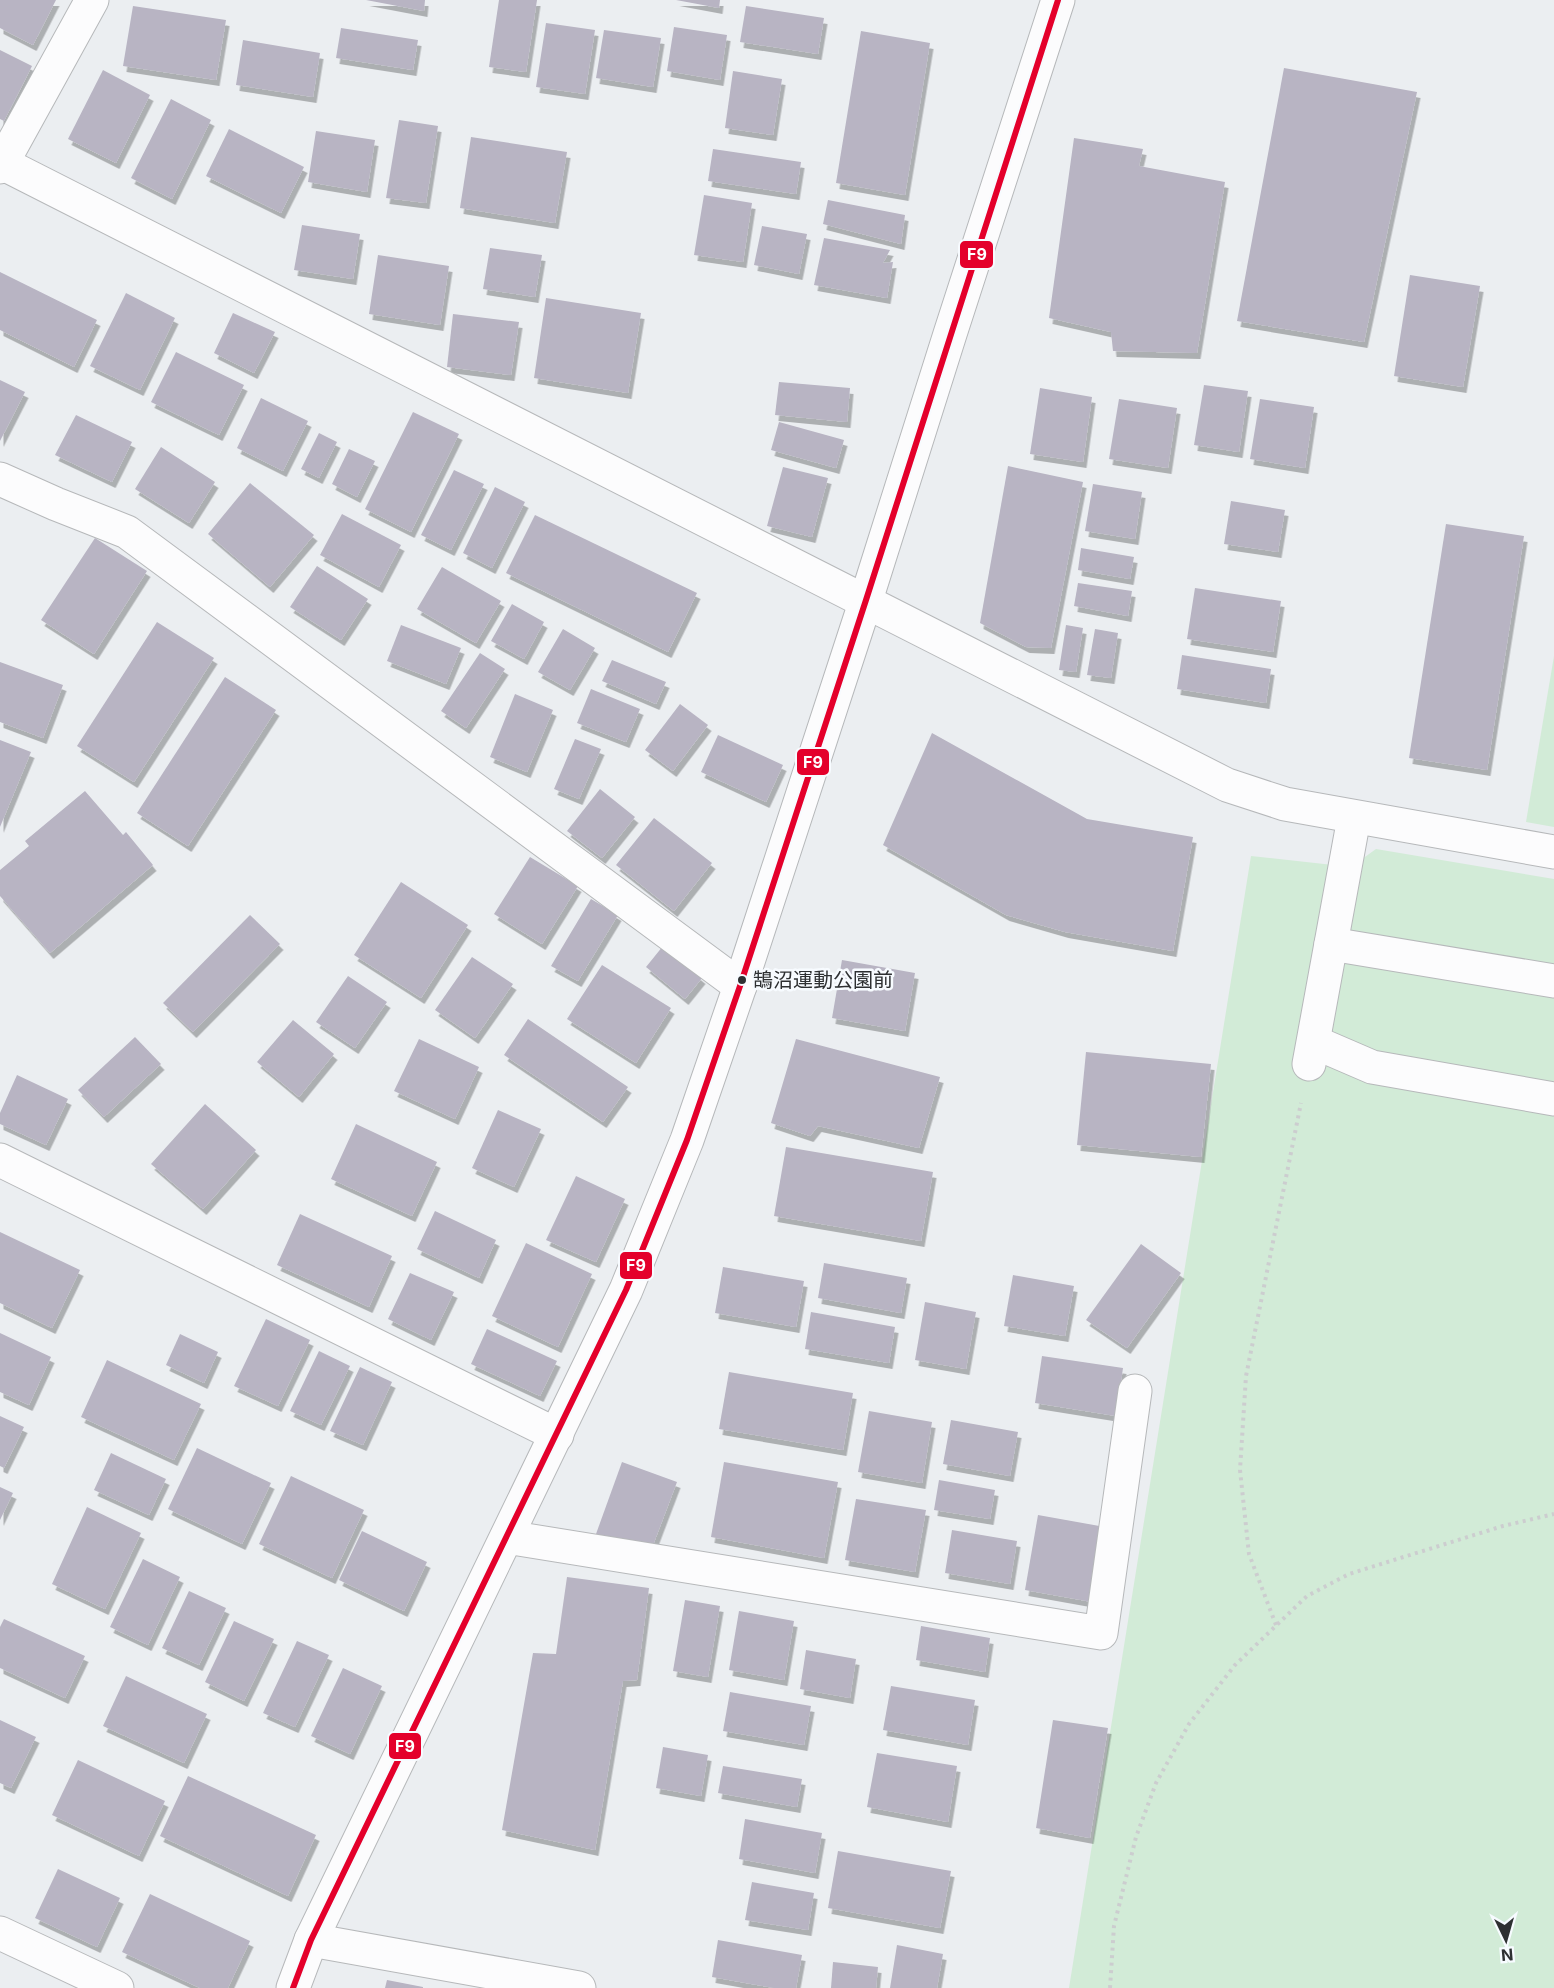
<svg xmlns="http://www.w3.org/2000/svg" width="1554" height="1988" viewBox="0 0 1554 1988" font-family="Inter,'Noto Sans JP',sans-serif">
	<defs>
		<filter id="shadow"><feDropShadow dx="3.5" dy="6" stdDeviation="0" flood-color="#0004"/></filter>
	</defs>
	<rect width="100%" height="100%" fill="#ebeef1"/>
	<g fill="#d2ebd7">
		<path d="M 1554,656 L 1554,827 L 1526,822 Z"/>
		<path d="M 1376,849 L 1554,879 L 1554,1988 L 1069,1988 L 1251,856 L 1351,867 Z"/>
	</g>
	<g fill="#b8b4c3" filter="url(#shadow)">
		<path d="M 0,0 L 56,0 L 33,45 L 0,28 Z"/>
		<path d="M 366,0 L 425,0 L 424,11 Z"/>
		<path d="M 499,0 L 537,0 L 526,72 L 489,67 Z"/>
		<path d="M 676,0 L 720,0 L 719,8 Z"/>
		<path d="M 133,6 L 226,20 L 216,80 L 123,66 Z"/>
		<path d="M 746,6 L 824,18 L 818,54 L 740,42 Z"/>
		<path d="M 546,23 L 595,30 L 585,94 L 536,87 Z"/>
		<path d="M 674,27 L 727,35 L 720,80 L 667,71 Z"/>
		<path d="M 341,28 L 418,40 L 413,70 L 336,58 Z"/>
		<path d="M 604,30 L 661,38 L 653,87 L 596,78 Z"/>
		<path d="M 861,31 L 930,43 L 905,195 L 836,183 Z"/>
		<path d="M 243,40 L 320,53 L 313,97 L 236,85 Z"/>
		<path d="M 0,50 L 32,66 L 4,121 L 0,119 Z"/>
		<path d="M 1284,68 L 1417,92 L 1364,342 L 1237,321 Z"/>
		<path d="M 103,70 L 150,95 L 116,163 L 68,139 Z"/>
		<path d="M 733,71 L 782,79 L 773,135 L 725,128 Z"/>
		<path d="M 171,99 L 211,120 L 172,199 L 131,178 Z"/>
		<path d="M 399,120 L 438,126 L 426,203 L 386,198 Z"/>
		<path d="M 229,129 L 304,167 L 281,213 L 206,176 Z"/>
		<path d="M 316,131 L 375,140 L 367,192 L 308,182 Z"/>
		<path d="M 471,137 L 567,152 L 555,223 L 460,208 Z"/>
		<path d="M 1074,138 L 1143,149 L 1139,166 L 1225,182 L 1197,353 L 1113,351 L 1111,332 L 1049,318 Z"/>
		<path d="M 713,149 L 801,162 L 796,194 L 708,181 Z"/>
		<path d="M 704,195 L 752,203 L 743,262 L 694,255 Z"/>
		<path d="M 828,200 L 905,215 L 901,244 L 823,224 Z"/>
		<path d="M 302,225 L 360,234 L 353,279 L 294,270 Z"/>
		<path d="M 762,226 L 807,234 L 799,274 L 754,265 Z"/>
		<path d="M 824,238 L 890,250 L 883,263 L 893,262 L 887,298 L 814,285 Z"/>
		<path d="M 490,248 L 542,255 L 535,297 L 483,289 Z"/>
		<path d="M 378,255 L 449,266 L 440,325 L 369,314 Z"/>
		<path d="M 0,272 L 97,320 L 74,367 L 0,330 Z"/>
		<path d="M 1410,275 L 1480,286 L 1463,387 L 1394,376 Z"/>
		<path d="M 126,293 L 175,318 L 140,390 L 90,366 Z"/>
		<path d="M 546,298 L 641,313 L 628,393 L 534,378 Z"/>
		<path d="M 233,313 L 275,332 L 254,373 L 214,353 Z"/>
		<path d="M 453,314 L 519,322 L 511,375 L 447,367 Z"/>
		<path d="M 176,352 L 244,385 L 219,435 L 151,402 Z"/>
		<path d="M 0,380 L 25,392 L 0,441 Z"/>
		<path d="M 779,382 L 850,388 L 847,422 L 775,415 Z"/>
		<path d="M 1204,385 L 1248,391 L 1239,452 L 1194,445 Z"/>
		<path d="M 1040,388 L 1092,397 L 1083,462 L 1030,454 Z"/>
		<path d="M 261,398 L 308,421 L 283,471 L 237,448 Z"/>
		<path d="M 1119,399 L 1177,408 L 1168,468 L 1109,459 Z"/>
		<path d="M 1260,399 L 1314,407 L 1305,468 L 1250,459 Z"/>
		<path d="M 413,412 L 459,434 L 411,532 L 365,509 Z"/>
		<path d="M 76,415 L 132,442 L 112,482 L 55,455 Z"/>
		<path d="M 779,422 L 844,440 L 836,468 L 771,450 Z"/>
		<path d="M 319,433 L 337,442 L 319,478 L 301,469 Z"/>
		<path d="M 161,447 L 215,482 L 189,523 L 135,489 Z"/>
		<path d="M 349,449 L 375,461 L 357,497 L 332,484 Z"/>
		<path d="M 1008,466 L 1083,482 L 1051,648 L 1026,647 L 980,623 Z"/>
		<path d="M 783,467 L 828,478 L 812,537 L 767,526 Z"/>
		<path d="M 454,470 L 484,484 L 451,550 L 421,535 Z"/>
		<path d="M 250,483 L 314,535 L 270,587 L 208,534 Z"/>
		<path d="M 1093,484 L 1142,492 L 1135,539 L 1085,531 Z"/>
		<path d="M 495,487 L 525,502 L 492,568 L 463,553 Z"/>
		<path d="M 1231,501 L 1285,510 L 1278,552 L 1224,544 Z"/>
		<path d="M 342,514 L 401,545 L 379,587 L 320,555 Z"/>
		<path d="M 535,515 L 697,593 L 668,652 L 506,573 Z"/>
		<path d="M 1446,524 L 1524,536 L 1487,770 L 1409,758 Z"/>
		<path d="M 95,538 L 147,571 L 94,654 L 41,620 Z"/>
		<path d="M 1081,548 L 1134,557 L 1130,579 L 1078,570 Z"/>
		<path d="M 317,566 L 368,599 L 341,640 L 290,607 Z"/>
		<path d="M 442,567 L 501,601 L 476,643 L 417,609 Z"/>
		<path d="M 1078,583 L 1132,591 L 1128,616 L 1074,606 Z"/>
		<path d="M 1195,588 L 1281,601 L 1273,652 L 1187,639 Z"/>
		<path d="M 512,604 L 544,622 L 524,659 L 491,641 Z"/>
		<path d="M 157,622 L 214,658 L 134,782 L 77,746 Z"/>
		<path d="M 401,625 L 461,648 L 446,684 L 387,661 Z"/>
		<path d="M 1066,625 L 1083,628 L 1076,672 L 1059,670 Z"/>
		<path d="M 563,629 L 595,648 L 570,690 L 538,672 Z"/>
		<path d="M 1095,629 L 1118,633 L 1111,678 L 1087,675 Z"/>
		<path d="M 480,653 L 505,669 L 466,728 L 441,711 Z"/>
		<path d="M 1182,655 L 1271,669 L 1266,703 L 1177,689 Z"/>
		<path d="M 612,660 L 666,682 L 656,704 L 602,681 Z"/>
		<path d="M 0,662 L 63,685 L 43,738 L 0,722 Z"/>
		<path d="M 225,677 L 276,710 L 188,846 L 137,813 Z"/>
		<path d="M 591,689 L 640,709 L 626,742 L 577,723 Z"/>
		<path d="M 515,694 L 553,710 L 527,772 L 490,757 Z"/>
		<path d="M 680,704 L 708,725 L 673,771 L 645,750 Z"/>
		<path d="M 932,733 L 1087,819 L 1193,837 L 1173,951 L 1065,932 L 1006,915 L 883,845 Z"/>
		<path d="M 718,735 L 783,765 L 766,802 L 701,772 Z"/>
		<path d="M 575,739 L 601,749 L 579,799 L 554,789 Z"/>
		<path d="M 0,740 L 31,752 L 0,827 Z"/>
		<path d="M 600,789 L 635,817 L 602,858 L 567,831 Z"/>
		<path d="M 85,791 L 123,835 L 126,832 L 153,865 L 50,953 L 0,896 L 0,870 L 29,846 L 25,841 Z"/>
		<path d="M 654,818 L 712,863 L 674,911 L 616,865 Z"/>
		<path d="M 530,857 L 578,886 L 542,944 L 494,914 Z"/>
		<path d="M 401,882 L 468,925 L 421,998 L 354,955 Z"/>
		<path d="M 591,899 L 618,915 L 578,981 L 551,966 Z"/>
		<path d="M 250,915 L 280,944 L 193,1032 L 163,1003 Z"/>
		<path d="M 663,946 L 702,978 L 685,999 L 646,967 Z"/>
		<path d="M 472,957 L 513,984 L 475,1038 L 435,1010 Z"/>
		<path d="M 842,960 L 915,973 L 905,1031 L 832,1018 Z"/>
		<path d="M 602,965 L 671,1008 L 636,1063 L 567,1019 Z"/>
		<path d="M 348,976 L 387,1002 L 355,1048 L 316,1022 Z"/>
		<path d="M 528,1019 L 628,1087 L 603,1122 L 504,1055 Z"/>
		<path d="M 293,1020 L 334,1054 L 299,1097 L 257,1062 Z"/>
		<path d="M 135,1037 L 161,1064 L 104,1117 L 78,1090 Z"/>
		<path d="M 419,1039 L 479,1067 L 455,1119 L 394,1091 Z"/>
		<path d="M 796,1039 L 940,1077 L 919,1148 L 818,1126 L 810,1136 L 771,1123 Z"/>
		<path d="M 1086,1052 L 1211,1064 L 1201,1157 L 1077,1145 Z"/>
		<path d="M 17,1075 L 68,1099 L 46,1145 L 0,1124 L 0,1113 Z"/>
		<path d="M 205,1104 L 256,1150 L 203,1209 L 151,1164 Z"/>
		<path d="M 498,1110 L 541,1129 L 514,1187 L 472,1168 Z"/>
		<path d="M 356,1124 L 437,1162 L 412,1216 L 331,1179 Z"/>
		<path d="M 786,1147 L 933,1172 L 921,1241 L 774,1216 Z"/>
		<path d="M 576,1176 L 625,1199 L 596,1262 L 546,1240 Z"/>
		<path d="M 435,1211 L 496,1240 L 479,1278 L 417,1249 Z"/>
		<path d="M 300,1214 L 392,1256 L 369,1307 L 277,1265 Z"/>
		<path d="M 0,1232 L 80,1270 L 52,1328 L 0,1303 Z"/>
		<path d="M 526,1243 L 592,1274 L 558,1347 L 492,1316 Z"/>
		<path d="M 1141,1244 L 1181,1273 L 1127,1348 L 1086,1320 Z"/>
		<path d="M 824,1263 L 907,1278 L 901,1313 L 818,1298 Z"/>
		<path d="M 723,1267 L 804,1281 L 796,1327 L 715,1313 Z"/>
		<path d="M 410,1273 L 454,1292 L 431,1340 L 388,1319 Z"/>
		<path d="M 1013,1275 L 1074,1286 L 1065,1336 L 1004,1326 Z"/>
		<path d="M 925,1302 L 976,1312 L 966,1369 L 915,1360 Z"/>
		<path d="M 811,1312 L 895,1327 L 889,1363 L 805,1349 Z"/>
		<path d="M 266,1319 L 310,1340 L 278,1406 L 234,1386 Z"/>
		<path d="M 487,1329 L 557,1361 L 540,1396 L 471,1364 Z"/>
		<path d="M 0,1333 L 51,1357 L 29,1405 L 0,1392 Z"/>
		<path d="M 180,1334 L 218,1352 L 204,1383 L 166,1365 Z"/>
		<path d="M 319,1351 L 350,1366 L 321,1425 L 290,1411 Z"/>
		<path d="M 1042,1356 L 1123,1368 L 1116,1416 L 1035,1403 Z"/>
		<path d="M 107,1360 L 201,1404 L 174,1460 L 81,1417 Z"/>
		<path d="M 360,1367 L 392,1382 L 363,1445 L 330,1431 Z"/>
		<path d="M 729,1372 L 853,1393 L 843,1450 L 719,1429 Z"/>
		<path d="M 869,1411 L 932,1422 L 922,1483 L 858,1472 Z"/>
		<path d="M 0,1416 L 24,1427 L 4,1468 L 0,1466 Z"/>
		<path d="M 951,1420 L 1018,1432 L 1010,1476 L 943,1464 Z"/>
		<path d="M 197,1448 L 271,1483 L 242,1544 L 168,1509 Z"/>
		<path d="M 111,1453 L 166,1479 L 149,1515 L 94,1490 Z"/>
		<path d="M 622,1462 L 677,1482 L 650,1553 L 596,1534 Z"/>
		<path d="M 724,1462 L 838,1482 L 824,1558 L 711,1537 Z"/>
		<path d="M 291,1476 L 364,1510 L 332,1578 L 259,1544 Z"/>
		<path d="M 939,1480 L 995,1490 L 990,1519 L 934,1510 Z"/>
		<path d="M 0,1487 L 13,1493 L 0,1520 Z"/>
		<path d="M 856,1499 L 926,1510 L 915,1572 L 845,1560 Z"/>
		<path d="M 87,1507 L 141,1533 L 105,1609 L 52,1584 Z"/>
		<path d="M 1038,1515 L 1105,1527 L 1092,1602 L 1025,1590 Z"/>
		<path d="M 952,1530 L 1017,1541 L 1010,1584 L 945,1573 Z"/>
		<path d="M 362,1531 L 427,1562 L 404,1611 L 339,1580 Z"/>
		<path d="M 143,1559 L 180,1577 L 148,1645 L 110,1627 Z"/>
		<path d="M 567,1577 L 649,1588 L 637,1680 L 623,1681 L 595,1850 L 502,1830 L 533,1653 L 556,1654 Z"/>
		<path d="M 189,1591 L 226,1608 L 199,1665 L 162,1648 Z"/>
		<path d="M 685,1600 L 720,1606 L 708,1677 L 673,1671 Z"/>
		<path d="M 739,1611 L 794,1621 L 784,1680 L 729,1670 Z"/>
		<path d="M 4,1619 L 85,1656 L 65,1698 L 0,1668 L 0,1627 Z"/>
		<path d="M 234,1621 L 274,1639 L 244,1701 L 205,1682 Z"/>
		<path d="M 921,1626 L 990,1638 L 985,1672 L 916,1660 Z"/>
		<path d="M 297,1641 L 329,1655 L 295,1727 L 263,1713 Z"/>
		<path d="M 806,1650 L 856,1659 L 850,1698 L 800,1689 Z"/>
		<path d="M 343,1668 L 382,1686 L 350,1754 L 311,1736 Z"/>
		<path d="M 126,1676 L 207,1714 L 184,1763 L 103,1726 Z"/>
		<path d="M 891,1686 L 975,1700 L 968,1745 L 883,1730 Z"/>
		<path d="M 730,1692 L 811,1706 L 804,1745 L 723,1731 Z"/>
		<path d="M 0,1720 L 36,1737 L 11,1788 L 0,1783 Z"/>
		<path d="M 1053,1720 L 1108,1728 L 1090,1838 L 1036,1828 Z"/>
		<path d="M 663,1747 L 708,1755 L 701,1796 L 656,1788 Z"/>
		<path d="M 877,1753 L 957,1766 L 948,1822 L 867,1807 Z"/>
		<path d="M 78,1760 L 165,1801 L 139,1856 L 52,1815 Z"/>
		<path d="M 723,1766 L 802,1779 L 797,1807 L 718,1793 Z"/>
		<path d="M 188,1776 L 316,1835 L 288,1896 L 160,1836 Z"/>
		<path d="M 745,1819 L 822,1833 L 815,1873 L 739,1859 Z"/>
		<path d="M 838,1851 L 951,1871 L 940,1928 L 828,1908 Z"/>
		<path d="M 58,1869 L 120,1898 L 97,1947 L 35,1918 Z"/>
		<path d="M 752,1882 L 814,1893 L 808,1930 L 745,1920 Z"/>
		<path d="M 150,1894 L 250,1941 L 228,1988 L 200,1988 L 122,1952 Z"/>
		<path d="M 718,1940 L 802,1955 L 796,1988 L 774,1988 L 712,1977 Z"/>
		<path d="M 897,1945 L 943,1954 L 937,1988 L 890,1988 Z"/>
		<path d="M 833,1962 L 878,1967 L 876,1988 L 831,1988 Z"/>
		<path d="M 387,1980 L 423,1987 L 423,1988 L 385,1988 Z"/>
	</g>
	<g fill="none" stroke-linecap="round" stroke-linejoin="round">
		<g stroke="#b6b8ba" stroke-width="35">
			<g id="minor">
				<path d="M 0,162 L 1227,785 L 1285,804 L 1554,852"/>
				<path d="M 0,167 L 92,0"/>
				<path d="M 0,479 L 56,504 L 127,532 L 740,986"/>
				<path d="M 1331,944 L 1554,981"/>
				<path d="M 1314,1042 L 1372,1067 L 1554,1099"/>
				<path d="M 1309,1064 L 1354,818"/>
				<path d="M 0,1160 L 557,1435"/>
				<path d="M 507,1537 L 1101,1633 L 1135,1391"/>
				<path d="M 0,1933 L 117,1988"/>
				<path d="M 311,1940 L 579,1988"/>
				<path d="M 293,1988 L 311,1940 L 626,1290 L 687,1140 L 740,986 L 866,600 L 950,334 L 1058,0"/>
			</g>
		</g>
		<g stroke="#cccdcf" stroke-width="4" stroke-dasharray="3 4.5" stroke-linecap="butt">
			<path d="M 1276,1625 L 1249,1554 L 1240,1470 L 1246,1376 L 1301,1103"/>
			<path d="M 1110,1988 L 1114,1926 L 1136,1837 L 1156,1783 L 1189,1724 L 1235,1665 L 1307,1596 L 1349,1574 L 1503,1526 L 1554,1514"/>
		</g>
		<use href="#minor" stroke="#fcfcfd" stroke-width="33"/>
		<g stroke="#f7fbff" stroke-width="10">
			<path id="bus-1" d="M 293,1988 L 311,1940 L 626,1290 L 687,1140 L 740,986 L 866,600 L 1058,0"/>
		</g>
		<use href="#bus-1" stroke="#e4002b" stroke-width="6"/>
	</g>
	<circle fill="#2e3032" stroke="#f7fbff" stroke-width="2" cx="742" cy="980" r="5"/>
	<g text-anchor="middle" stroke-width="5" stroke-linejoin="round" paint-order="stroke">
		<g font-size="20" fill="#2e3032" stroke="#f7fbff" text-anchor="start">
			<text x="753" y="987">鵠沼運動公園前</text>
		</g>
	</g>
	<g stroke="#f7fbff" stroke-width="2">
		<rect x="959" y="240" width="35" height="29" rx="6" fill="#e4002b"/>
		<rect x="796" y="748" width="34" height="28" rx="6" fill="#e4002b"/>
		<rect x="619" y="1251" width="34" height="29" rx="6" fill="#e4002b"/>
		<rect x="388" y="1732" width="34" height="28" rx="6" fill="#e4002b"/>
	</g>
	<g font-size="16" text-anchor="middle" font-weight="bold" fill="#fff">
		<text x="977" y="260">F9</text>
		<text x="813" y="768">F9</text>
		<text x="636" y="1271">F9</text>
		<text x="405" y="1752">F9</text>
	</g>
	<g transform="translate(1506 1940) rotate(175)" stroke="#f7fbff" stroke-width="4.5" paint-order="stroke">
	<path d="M0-4.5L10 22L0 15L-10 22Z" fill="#2e3032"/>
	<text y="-9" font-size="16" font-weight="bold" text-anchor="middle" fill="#2e3032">N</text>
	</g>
</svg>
